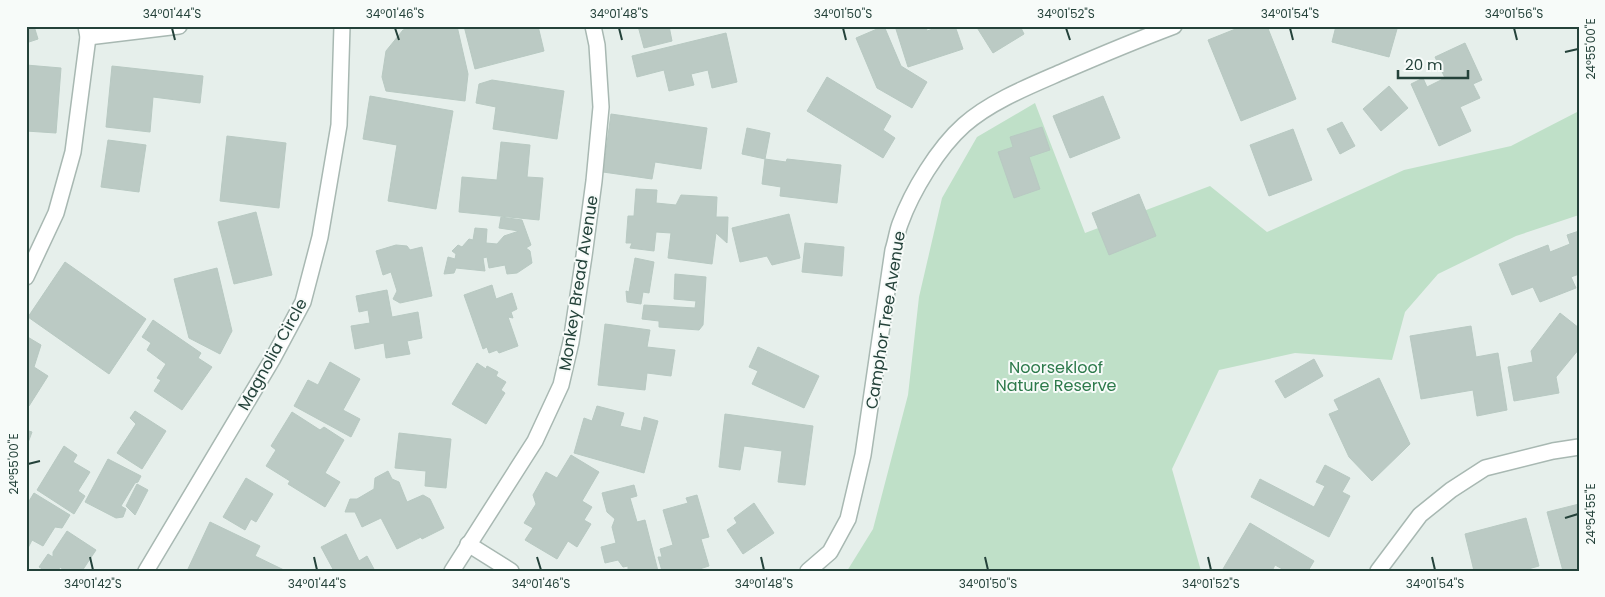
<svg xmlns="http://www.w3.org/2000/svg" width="1605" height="597" viewBox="0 0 1605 597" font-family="Poppins,sans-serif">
	<rect width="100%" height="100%" fill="#e6efeb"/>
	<path fill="#bfe0c8" d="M 1035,103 L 1085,233 L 1210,186 L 1267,232 L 1404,170 L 1511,146 L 1579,111 L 1579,215 L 1516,236 L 1438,274 L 1405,312 L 1392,360 L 1295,353 L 1219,370 L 1172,469 L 1201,571 L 847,571 L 873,529 L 908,395 L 919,297 L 942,198 L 977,137 Z"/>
	<g fill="#bbcac4" stroke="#b8c9c2">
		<path d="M 26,26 L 34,26 L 38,39 L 26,43 Z"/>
		<path d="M 418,26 L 457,26 L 468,74 L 465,101 L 386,91 L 382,77 L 386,51 L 403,30 Z"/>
		<path d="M 464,26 L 538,26 L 544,51 L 475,69 Z"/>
		<path d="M 638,26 L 669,26 L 672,41 L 644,48 Z"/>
		<path d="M 884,26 L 901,66 L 927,82 L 912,108 L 877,88 L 856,38 Z"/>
		<path d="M 895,26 L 926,26 L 927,31 L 942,26 L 955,26 L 963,49 L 908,67 Z"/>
		<path d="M 976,26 L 1020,26 L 1024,34 L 993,53 Z"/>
		<path d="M 1243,26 L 1267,26 L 1296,99 L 1241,121 L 1208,40 Z"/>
		<path d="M 1336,26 L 1388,26 L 1397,29 L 1389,57 L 1332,42 Z"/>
		<path d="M 726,33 L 737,82 L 712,88 L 708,70 L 691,74 L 694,85 L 669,91 L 664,70 L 637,77 L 632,56 Z"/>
		<path d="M 1465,43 L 1482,80 L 1473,84 L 1480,98 L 1460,107 L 1471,131 L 1439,146 L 1411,84 L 1423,78 L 1427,87 L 1445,78 L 1435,57 Z"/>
		<path d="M 26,65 L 61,68 L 56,133 L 26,131 Z"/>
		<path d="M 112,66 L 203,76 L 200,103 L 153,97 L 150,132 L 106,127 Z"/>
		<path d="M 827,77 L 891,116 L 883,130 L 895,138 L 883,158 L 807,111 Z"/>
		<path d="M 492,80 L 564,91 L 557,139 L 493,129 L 496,107 L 476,103 L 479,84 Z"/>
		<path d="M 1389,86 L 1408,108 L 1381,131 L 1363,109 Z"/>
		<path d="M 370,96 L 453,111 L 436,209 L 388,201 L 397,145 L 363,139 Z"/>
		<path d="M 1103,96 L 1120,138 L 1070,158 L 1053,116 Z"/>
		<path d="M 611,114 L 707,128 L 701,169 L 655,162 L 652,179 L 603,172 Z"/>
		<path d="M 1342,122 L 1355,146 L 1340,154 L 1327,129 Z"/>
		<path d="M 1042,127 L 1050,150 L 1029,157 L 1040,189 L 1014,198 L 998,152 L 1013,147 L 1010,137 Z"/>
		<path d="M 747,128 L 770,133 L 765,159 L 742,154 Z"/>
		<path d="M 1293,129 L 1312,180 L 1269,196 L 1250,145 Z"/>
		<path d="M 227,136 L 286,143 L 279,208 L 220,201 Z"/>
		<path d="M 108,140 L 146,145 L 139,192 L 101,187 Z"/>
		<path d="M 501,142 L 530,145 L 527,177 L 543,178 L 539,220 L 459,212 L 462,177 L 497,180 Z"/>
		<path d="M 765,159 L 786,162 L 787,159 L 841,165 L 837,203 L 780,196 L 781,187 L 762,184 Z"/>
		<path d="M 636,189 L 657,190 L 656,203 L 676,205 L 681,195 L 717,197 L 716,217 L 728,217 L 727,243 L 716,233 L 712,264 L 668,258 L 671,233 L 656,232 L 654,251 L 630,248 L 632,243 L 626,243 L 628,216 L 634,216 Z"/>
		<path d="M 1139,194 L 1156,236 L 1109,255 L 1092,213 Z"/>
		<path d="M 256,212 L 272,275 L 234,284 L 218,222 Z"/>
		<path d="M 789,214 L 800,258 L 772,265 L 767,256 L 740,262 L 732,228 Z"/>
		<path d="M 501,217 L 522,220 L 531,245 L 526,248 L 530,251 L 532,263 L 517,273 L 507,274 L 505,265 L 489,268 L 487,257 L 483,258 L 485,271 L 456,268 L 454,273 L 444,274 L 448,257 L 455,259 L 456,254 L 452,251 L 458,245 L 462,247 L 469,239 L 473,240 L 475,228 L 487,229 L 486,243 L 497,244 L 504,236 L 519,231 L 499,228 Z"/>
		<path d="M 1579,231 L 1579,274 L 1571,277 L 1576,288 L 1540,302 L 1533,287 L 1512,295 L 1499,264 L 1548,245 L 1550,252 L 1570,244 L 1567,235 Z"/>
		<path d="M 805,243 L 844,247 L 842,276 L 802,272 Z"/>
		<path d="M 396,245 L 407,246 L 410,250 L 422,247 L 432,296 L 400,303 L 393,299 L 397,291 L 391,272 L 383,275 L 376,251 Z"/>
		<path d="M 635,258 L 654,262 L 649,293 L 643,292 L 641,304 L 627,302 L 626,291 L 629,292 Z"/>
		<path d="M 65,262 L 146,319 L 109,374 L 28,317 Z"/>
		<path d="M 217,268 L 232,331 L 220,354 L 189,338 L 174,279 Z"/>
		<path d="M 675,274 L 706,277 L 703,325 L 699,330 L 659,327 L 659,321 L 642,319 L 644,305 L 695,308 L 696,301 L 674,299 Z"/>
		<path d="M 492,285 L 496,299 L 512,293 L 517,309 L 511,312 L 513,318 L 508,317 L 518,346 L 499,353 L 497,350 L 489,353 L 487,347 L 483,349 L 464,295 Z"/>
		<path d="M 387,290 L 392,317 L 418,312 L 422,338 L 407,341 L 410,354 L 386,358 L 384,343 L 355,349 L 351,326 L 370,323 L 368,310 L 359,312 L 356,296 Z"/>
		<path d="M 1560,313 L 1579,328 L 1579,349 L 1556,377 L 1559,393 L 1514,401 L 1508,367 L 1533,362 L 1531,351 Z"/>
		<path d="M 153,320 L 201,353 L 198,358 L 212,367 L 182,410 L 154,391 L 161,380 L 157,378 L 166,364 L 147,350 L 151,343 L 142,337 Z"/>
		<path d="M 605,324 L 650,330 L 647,347 L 675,350 L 671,376 L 647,373 L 645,390 L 598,385 Z"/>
		<path d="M 1471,326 L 1476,357 L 1498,353 L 1507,410 L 1477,416 L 1473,390 L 1421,399 L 1410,336 Z"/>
		<path d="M 26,336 L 41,345 L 34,367 L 48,376 L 29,406 L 26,404 Z"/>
		<path d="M 758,347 L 819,376 L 804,408 L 752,384 L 758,371 L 749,367 Z"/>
		<path d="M 1314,359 L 1323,376 L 1285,398 L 1275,381 Z"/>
		<path d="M 330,362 L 360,379 L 343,410 L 360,419 L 351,437 L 294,406 L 308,380 L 318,385 Z"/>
		<path d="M 477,363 L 486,369 L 487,366 L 498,372 L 496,376 L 506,382 L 501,390 L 505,393 L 486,424 L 452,404 Z"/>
		<path d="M 1379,378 L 1410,444 L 1372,481 L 1349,457 L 1329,414 L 1339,410 L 1334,400 Z"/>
		<path d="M 597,406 L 624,413 L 620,426 L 641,431 L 644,417 L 658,421 L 644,473 L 574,453 L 584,418 L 592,421 Z"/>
		<path d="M 135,411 L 166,431 L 142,469 L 117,453 L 136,424 L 130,418 Z"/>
		<path d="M 292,412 L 320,430 L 324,427 L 344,440 L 325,473 L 340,482 L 325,507 L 288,484 L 290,481 L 266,466 L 276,450 L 271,446 Z"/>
		<path d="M 725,414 L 813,426 L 805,485 L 778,482 L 782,451 L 744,446 L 740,470 L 719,467 Z"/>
		<path d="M 26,430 L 32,432 L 26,448 Z"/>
		<path d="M 399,433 L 451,439 L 446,488 L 425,486 L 426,471 L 395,468 Z"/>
		<path d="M 64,446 L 77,455 L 73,462 L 90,472 L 78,491 L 85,496 L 74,514 L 37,490 Z"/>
		<path d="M 571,455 L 599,472 L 582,501 L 592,507 L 584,520 L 591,524 L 577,547 L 568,541 L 557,559 L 525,540 L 533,528 L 524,523 L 536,504 L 533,495 L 546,472 L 557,478 Z"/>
		<path d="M 108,459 L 141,476 L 138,482 L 135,483 L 121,506 L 126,509 L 123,517 L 116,518 L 85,502 Z"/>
		<path d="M 1325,465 L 1350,478 L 1342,492 L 1350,496 L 1329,537 L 1251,497 L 1260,479 L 1314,507 L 1325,486 L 1316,482 Z"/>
		<path d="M 388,471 L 392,479 L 399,482 L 407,502 L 423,495 L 430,499 L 444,528 L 422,539 L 418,533 L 421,537 L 397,549 L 381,518 L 362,527 L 355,512 L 345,512 L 350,499 L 357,499 L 374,489 L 375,478 Z"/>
		<path d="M 246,478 L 273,494 L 256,522 L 251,519 L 245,530 L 223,517 Z"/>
		<path d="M 137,484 L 148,490 L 135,515 L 126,506 Z"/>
		<path d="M 634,485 L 637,496 L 630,498 L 637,522 L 645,520 L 658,571 L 628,571 L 628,566 L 623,567 L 618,560 L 605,563 L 601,547 L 616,543 L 612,527 L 615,519 L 607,512 L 602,493 Z"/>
		<path d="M 34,493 L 70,515 L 62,528 L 55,527 L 43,546 L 32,540 L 27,550 L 26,506 Z"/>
		<path d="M 697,495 L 709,537 L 701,539 L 709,566 L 693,571 L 662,571 L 658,557 L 662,557 L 660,549 L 673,545 L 663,510 L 688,503 L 686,498 Z"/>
		<path d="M 754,503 L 774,533 L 743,554 L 727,530 L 737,523 L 734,518 Z"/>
		<path d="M 1579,504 L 1579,571 L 1563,571 L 1547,512 Z"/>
		<path d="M 1526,518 L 1539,566 L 1521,571 L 1474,571 L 1465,534 Z"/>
		<path d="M 210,522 L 260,546 L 255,556 L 286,571 L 241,571 L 238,569 L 237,571 L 187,571 Z"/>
		<path d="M 1250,523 L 1314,561 L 1308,571 L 1286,571 L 1275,565 L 1272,571 L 1226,571 L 1223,569 Z"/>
		<path d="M 67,531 L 96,550 L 82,571 L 65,571 L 60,567 L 58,571 L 46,571 L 39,567 L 48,554 L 53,557 L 53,552 Z"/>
		<path d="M 346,534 L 359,561 L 367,556 L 375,571 L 334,571 L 321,547 Z"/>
	</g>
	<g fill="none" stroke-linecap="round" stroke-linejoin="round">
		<g stroke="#a8b8b2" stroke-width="18">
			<g id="street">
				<path d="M 88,37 L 179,26"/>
				<path d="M 26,277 L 56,213 L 73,152 L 88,37 L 86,26"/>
				<path d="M 468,544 L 511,571"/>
				<path d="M 146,571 L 272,360 L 303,302 L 320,237 L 339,125 L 342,26"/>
				<path d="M 452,571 L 535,441 L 561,385 L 571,342 L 584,256 L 594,181 L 601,107 L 597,45 L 593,26"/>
				<path d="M 808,571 L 830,552 L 848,519 L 863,455 L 893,250 C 896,241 897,232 900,224 C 912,191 938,148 964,125 C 991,101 1032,85 1064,71 C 1101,55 1137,40 1174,26"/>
				<path d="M 1378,571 L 1420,515 L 1451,490 L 1485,468 L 1553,451 L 1579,447"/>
			</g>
		</g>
		<use href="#street" stroke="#fff" stroke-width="15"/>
	</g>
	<path fill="none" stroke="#24423a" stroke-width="2" d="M 172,28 L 175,40M 395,28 L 399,40M 619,28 L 622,40M 843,28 L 846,40M 1066,28 L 1070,40M 1290,28 L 1293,40M 1514,28 L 1517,40M 1565,52 L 1578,49M 28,464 L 40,461M 1565,518 L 1578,514M 90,557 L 93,570M 314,557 L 317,570M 537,557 L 541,570M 761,557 L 764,570M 985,557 L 988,570M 1208,557 L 1211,570M 1432,557 L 1435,570"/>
	<g text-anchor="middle" stroke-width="4" stroke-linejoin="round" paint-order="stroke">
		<g font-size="16" fill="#24423a" stroke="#f7fbf9">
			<text transform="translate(578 283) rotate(-81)" y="6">Monkey Bread Avenue</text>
			<text transform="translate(885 320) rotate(-81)" y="6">Camphor Tree Avenue</text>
			<text transform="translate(272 354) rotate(-61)" y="6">Magnolia Circle</text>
		</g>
		<g font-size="16" fill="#2d7a4b" stroke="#f7fbf9">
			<text x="1056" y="373">Noorsekloof<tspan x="1056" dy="18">Nature Reserve</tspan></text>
		</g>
	</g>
	<rect width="1605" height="597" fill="none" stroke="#f7fbf9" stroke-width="55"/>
	<path d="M1398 70v8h70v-8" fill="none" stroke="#24423a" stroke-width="2.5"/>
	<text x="1405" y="70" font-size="15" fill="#24423a" stroke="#f7fbf9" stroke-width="4" paint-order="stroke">20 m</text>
	<rect x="28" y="28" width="1550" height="542" fill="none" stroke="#24423a" stroke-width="2"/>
	<g font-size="12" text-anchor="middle" fill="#24423a">
		<text x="172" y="18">34°01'44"S</text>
		<text x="395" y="18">34°01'46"S</text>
		<text x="619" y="18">34°01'48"S</text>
		<text x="843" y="18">34°01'50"S</text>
		<text x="1066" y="18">34°01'52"S</text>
		<text x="1290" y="18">34°01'54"S</text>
		<text x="1514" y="18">34°01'56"S</text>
		<text transform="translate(1591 49) rotate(-90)" y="4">24°55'00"E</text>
		<text transform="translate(14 464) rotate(-90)" y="4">24°55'00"E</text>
		<text transform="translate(1591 514) rotate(-90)" y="4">24°54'55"E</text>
		<text x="93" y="588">34°01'42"S</text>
		<text x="317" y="588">34°01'44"S</text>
		<text x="541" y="588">34°01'46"S</text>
		<text x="764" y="588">34°01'48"S</text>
		<text x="988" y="588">34°01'50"S</text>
		<text x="1211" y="588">34°01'52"S</text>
		<text x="1435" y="588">34°01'54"S</text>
	</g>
</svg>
